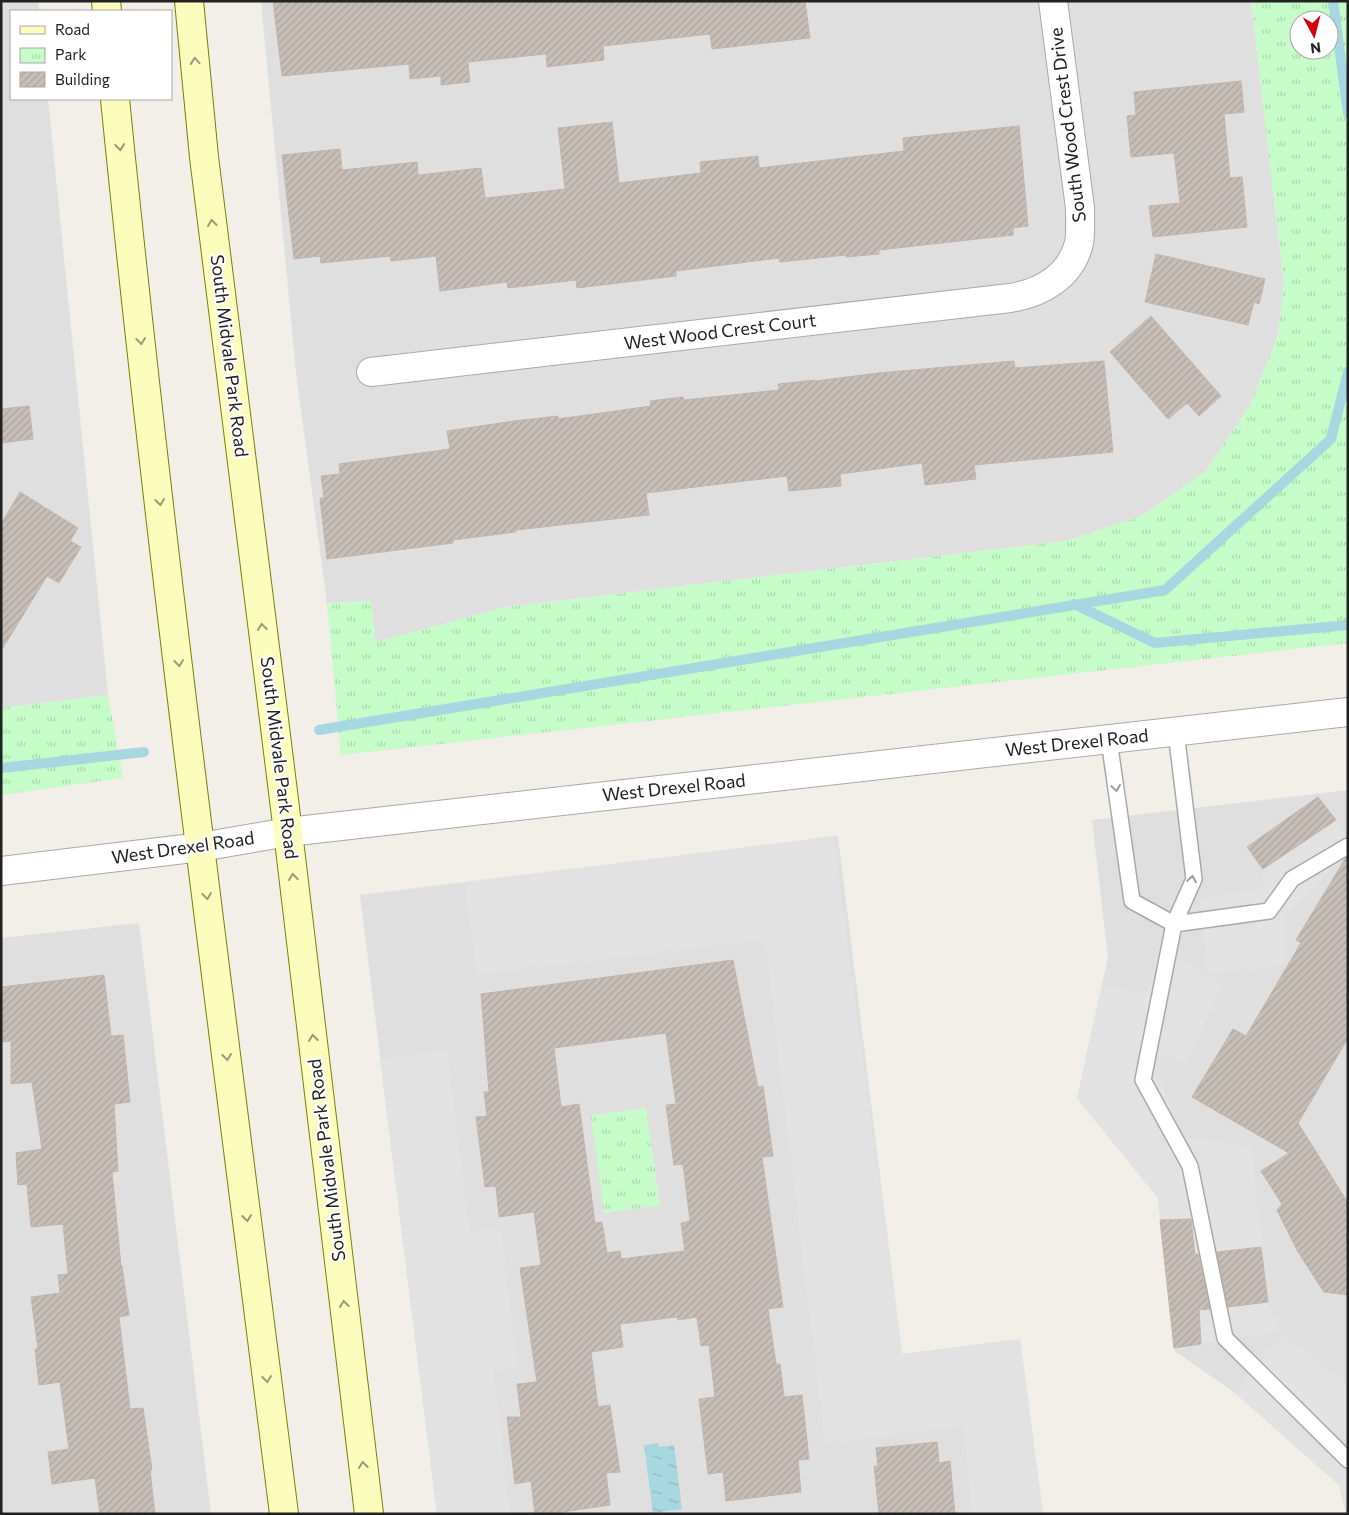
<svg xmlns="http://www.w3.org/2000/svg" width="1349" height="1515" viewBox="0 0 1349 1515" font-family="Commissioner,sans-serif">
	<defs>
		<pattern id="park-tufts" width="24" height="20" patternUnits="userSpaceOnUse" patternTransform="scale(1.25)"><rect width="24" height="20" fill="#c5fcc7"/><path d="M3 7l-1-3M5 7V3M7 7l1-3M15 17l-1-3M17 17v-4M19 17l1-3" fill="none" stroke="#a9d8ab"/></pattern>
		<pattern id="water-ripples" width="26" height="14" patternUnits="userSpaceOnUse" patternTransform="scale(1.25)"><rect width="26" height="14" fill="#a7d7e1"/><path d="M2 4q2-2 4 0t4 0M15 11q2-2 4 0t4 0" fill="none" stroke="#8fb8c1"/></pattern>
		<pattern id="building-hatch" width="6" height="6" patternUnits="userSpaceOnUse" patternTransform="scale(1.25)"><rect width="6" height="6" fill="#c7beb7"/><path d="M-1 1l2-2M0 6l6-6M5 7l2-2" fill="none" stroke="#aba39d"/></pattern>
	</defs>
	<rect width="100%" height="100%" fill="#f2eee8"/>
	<g fill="#e0dfdf">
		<path d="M 1,1 L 38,1 L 39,11 L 11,11 L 11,99 L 48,99 L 108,695 L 1,708 Z"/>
		<path d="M 261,1 L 1251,1 L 1284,284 L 1278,336 L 1249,407 L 1206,471 L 1141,516 L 1066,541 L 506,607 L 375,643 L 370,601 L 327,603 L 296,373 Z"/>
		<path d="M 1348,790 L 1348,1514 L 1346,1514 L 1339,1485 L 1235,1393 L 1175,1351 L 1158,1198 L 1077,1098 L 1108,957 L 1092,820 Z"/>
		<path d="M 838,836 L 902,1354 L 1020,1339 L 1043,1514 L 437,1514 L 360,895 Z"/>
		<path d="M 139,923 L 211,1514 L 1,1514 L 1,938 Z"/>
	</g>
	<g fill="url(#park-tufts)" fill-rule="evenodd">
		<path d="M 1251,1 L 1348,1 L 1348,643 L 341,755 L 327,603 L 371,601 L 376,642 L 506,607 L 1066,541 L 1141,516 L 1206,471 L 1249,407 L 1278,336 L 1284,284 ZM 1299,20 L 1329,20 L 1329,50 L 1299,50 Z"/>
		<path d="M 108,695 L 123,778 L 1,795 L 1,708 Z"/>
		<path d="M 646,1108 L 660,1205 L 604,1213 L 591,1115 Z"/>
	</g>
	<g fill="#e2e2e2">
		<path d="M 1318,797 L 1348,837 L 1348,852 L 1284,918 L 1284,965 L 1207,974 L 1200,899 L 1264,889 L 1263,869 L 1247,847 Z"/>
		<path d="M 833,836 L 902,1354 L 1020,1339 L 1043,1514 L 972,1514 L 964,1426 L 825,1443 L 765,940 L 477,974 L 465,882 Z"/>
		<path d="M 1157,951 L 1188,964 L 1222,984 L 1187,1062 L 1162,1055 L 1159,1076 L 1182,1137 L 1251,1147 L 1268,1302 L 1279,1332 L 1174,1348 L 1158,1198 L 1077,1098 L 1102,985 L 1148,993 Z"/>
		<path d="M 447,1051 L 470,1232 L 501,1229 L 517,1366 L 493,1370 L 510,1514 L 437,1514 L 380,1060 Z"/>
		<path d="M 1283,1334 L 1348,1385 L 1348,1514 L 1346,1514 L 1339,1485 L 1235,1393 Z"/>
	</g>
	<path fill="url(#water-ripples)" d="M 658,1443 L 659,1447 L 674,1445 L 682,1509 L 653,1513 L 644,1445 Z"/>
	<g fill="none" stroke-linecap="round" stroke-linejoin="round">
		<g stroke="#a7d7e1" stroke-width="10">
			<path d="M 1333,1 L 1348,113"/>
			<path d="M 1074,604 L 1155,643 L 1348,625"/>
			<path d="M 319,730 L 1165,590 L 1331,439 L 1348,372"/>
			<path d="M 1,768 L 144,752"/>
		</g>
	</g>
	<g fill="url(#building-hatch)" stroke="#c5b4aa" fill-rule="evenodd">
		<path d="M 273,1 L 805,1 L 810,38 L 712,49 L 710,34 L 603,46 L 604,60 L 547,67 L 546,54 L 468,62 L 470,82 L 441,85 L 441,76 L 410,79 L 409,64 L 282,76 Z"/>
		<path d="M 1241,81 L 1244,112 L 1224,114 L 1230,178 L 1242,177 L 1247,227 L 1153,237 L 1149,206 L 1180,203 L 1174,153 L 1131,157 L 1127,116 L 1136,115 L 1134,92 Z"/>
		<path d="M 612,122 L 619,183 L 701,173 L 700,162 L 758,156 L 759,168 L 904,151 L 903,138 L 1019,126 L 1028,226 L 1013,228 L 1013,235 L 879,250 L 879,254 L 846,257 L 846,255 L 780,262 L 779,258 L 676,271 L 676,276 L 577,288 L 576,280 L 508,288 L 507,282 L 440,291 L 436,256 L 391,261 L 390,256 L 321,263 L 320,256 L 294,259 L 282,155 L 340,149 L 342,170 L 417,162 L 418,175 L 481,168 L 485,198 L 565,189 L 558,128 Z"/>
		<path d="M 1156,254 L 1265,279 L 1259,304 L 1254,302 L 1248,325 L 1145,302 Z"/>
		<path d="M 1151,316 L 1221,396 L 1199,416 L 1187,403 L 1168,419 L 1110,352 Z"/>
		<path d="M 1014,361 L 1015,368 L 1104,361 L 1113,452 L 974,465 L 976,479 L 925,485 L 922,463 L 840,474 L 841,486 L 789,491 L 787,476 L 646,493 L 649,515 L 516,530 L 516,532 L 453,540 L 453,543 L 327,559 L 320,498 L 324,498 L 321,476 L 340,474 L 339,464 L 450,449 L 447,431 L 514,421 L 558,416 L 558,419 L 651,406 L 650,401 L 683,397 L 684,400 L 779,390 L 778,384 L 815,380 L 815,381 L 878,373 Z"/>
		<path d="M 29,406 L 33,439 L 1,443 L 1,409 Z"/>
		<path d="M 20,492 L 78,528 L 70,541 L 81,547 L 59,583 L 47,576 L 1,651 L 1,524 Z"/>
		<path d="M 1318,797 L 1336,820 L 1263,869 L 1247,847 Z"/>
		<path d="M 1348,857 L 1348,1038 L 1298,1123 L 1348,1203 L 1348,1295 L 1324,1292 L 1298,1252 L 1277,1210 L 1282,1204 L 1261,1171 L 1289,1153 L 1192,1097 L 1233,1029 L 1246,1036 L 1301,943 L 1296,940 L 1345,859 Z"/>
		<path d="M 733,960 L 758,1087 L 763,1086 L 773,1156 L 762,1157 L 783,1307 L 768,1309 L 776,1364 L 780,1364 L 784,1397 L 802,1395 L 809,1459 L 798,1460 L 801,1492 L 726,1501 L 723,1472 L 708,1474 L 699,1399 L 715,1397 L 709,1345 L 701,1346 L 697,1317 L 678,1320 L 677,1317 L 620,1324 L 623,1347 L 591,1352 L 598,1407 L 610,1405 L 620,1472 L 606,1473 L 610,1505 L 549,1514 L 535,1514 L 531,1481 L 515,1484 L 507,1417 L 521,1417 L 517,1384 L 537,1382 L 520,1268 L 541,1265 L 534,1212 L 499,1217 L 496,1186 L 485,1187 L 476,1117 L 487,1116 L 484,1092 L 489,1092 L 481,994 ZM 666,1033 L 676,1104 L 666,1105 L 674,1165 L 683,1164 L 690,1221 L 681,1223 L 685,1251 L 621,1259 L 620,1251 L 607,1253 L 602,1222 L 595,1223 L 579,1104 L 561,1107 L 554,1048 Z"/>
		<path d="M 104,975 L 111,1036 L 123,1035 L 130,1102 L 114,1104 L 118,1171 L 112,1172 L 121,1266 L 122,1266 L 129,1315 L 119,1317 L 130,1409 L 143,1408 L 152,1470 L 150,1470 L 155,1514 L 100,1514 L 95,1478 L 52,1484 L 48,1452 L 69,1449 L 60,1382 L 39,1385 L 35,1349 L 38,1349 L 31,1297 L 60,1293 L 58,1275 L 68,1274 L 63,1224 L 31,1227 L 27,1184 L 18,1185 L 16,1153 L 42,1149 L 32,1082 L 11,1084 L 11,1041 L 3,1042 L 1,1028 L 1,987 Z"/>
		<path d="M 1191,1219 L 1195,1255 L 1198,1254 L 1210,1309 L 1199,1310 L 1201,1344 L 1174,1348 L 1160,1220 Z"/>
		<path d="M 1261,1247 L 1268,1302 L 1228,1307 L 1217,1252 Z"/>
		<path d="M 937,1442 L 939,1463 L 950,1461 L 955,1514 L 879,1514 L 874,1466 L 878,1466 L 876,1448 Z"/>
	</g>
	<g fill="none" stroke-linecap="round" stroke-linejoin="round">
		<g stroke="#a9a9a9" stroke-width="18">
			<g id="service">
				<path d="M 1176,732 L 1194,879 L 1174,924 L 1143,1080 L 1190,1166 L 1225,1338 L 1348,1460"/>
				<path d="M 1109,740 L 1132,901 L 1174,924"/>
				<path d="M 1174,924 L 1269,911 L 1292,879 L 1348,846"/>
			</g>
		</g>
		<g stroke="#a9a9a9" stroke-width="30">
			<path id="minor" d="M 371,372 L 1010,298 C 1042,293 1071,276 1079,243 C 1081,232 1080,219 1080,208 L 1053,1"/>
		</g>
		<g stroke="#a9a9a9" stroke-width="30">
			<path id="tertiary" d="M 1,871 L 201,847 L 288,832 L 1348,712"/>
		</g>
		<g stroke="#798100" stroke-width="30">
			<g id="secondary">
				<path d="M 106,1 L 107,11"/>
				<path d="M 189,1 L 204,157 L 288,832 L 369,1514"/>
				<path d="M 115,99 C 162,571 225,1042 284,1514"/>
			</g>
		</g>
		<use href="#service" stroke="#fff" stroke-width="15"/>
		<use href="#minor" stroke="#fff" stroke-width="28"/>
		<use href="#tertiary" stroke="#fff" stroke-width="28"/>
		<use href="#secondary" stroke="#fcfcbc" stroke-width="28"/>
	</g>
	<defs><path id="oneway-chevron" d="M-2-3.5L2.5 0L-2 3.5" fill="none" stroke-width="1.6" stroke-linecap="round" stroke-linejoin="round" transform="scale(1.25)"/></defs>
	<g stroke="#9a9a77">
		<use href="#oneway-chevron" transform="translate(195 61) rotate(-95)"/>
		<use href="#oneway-chevron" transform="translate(120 147) rotate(84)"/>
		<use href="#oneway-chevron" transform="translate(212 223) rotate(-97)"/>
		<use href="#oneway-chevron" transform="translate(141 341) rotate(83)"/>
		<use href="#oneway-chevron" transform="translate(160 502) rotate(83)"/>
		<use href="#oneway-chevron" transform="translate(262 627) rotate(-97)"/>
		<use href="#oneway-chevron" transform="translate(179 663) rotate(83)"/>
		<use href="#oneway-chevron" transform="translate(293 877) rotate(-97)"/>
		<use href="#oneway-chevron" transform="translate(207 896) rotate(83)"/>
		<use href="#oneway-chevron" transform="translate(313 1038) rotate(-97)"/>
		<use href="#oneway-chevron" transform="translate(227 1057) rotate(83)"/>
		<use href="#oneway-chevron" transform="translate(247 1218) rotate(83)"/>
		<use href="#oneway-chevron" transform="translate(344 1304) rotate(-97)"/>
		<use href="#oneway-chevron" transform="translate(267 1379) rotate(83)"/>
		<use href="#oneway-chevron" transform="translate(363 1465) rotate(-97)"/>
	</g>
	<g stroke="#9c9c9c">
		<use href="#oneway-chevron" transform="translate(1116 788) rotate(82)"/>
		<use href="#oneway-chevron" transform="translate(1192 879) rotate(-81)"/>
	</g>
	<g text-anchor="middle" stroke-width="4" stroke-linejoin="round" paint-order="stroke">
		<g font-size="18" fill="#222" stroke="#fff">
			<text transform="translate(1068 125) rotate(-97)" y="6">South Wood Crest Drive</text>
			<text transform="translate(720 332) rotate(-7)" y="6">West Wood Crest Court</text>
			<text transform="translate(229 356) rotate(83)" y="6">South Midvale Park Road</text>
			<text transform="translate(1077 743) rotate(-6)" y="6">West Drexel Road</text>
			<text transform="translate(279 758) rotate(83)" y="6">South Midvale Park Road</text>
			<text transform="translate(674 788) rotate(-6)" y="6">West Drexel Road</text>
			<text transform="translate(183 848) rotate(-8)" y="6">West Drexel Road</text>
			<text transform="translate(327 1160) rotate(-97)" y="6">South Midvale Park Road</text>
		</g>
	</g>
	<rect width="1349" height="1515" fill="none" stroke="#222222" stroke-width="5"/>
	<rect x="10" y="10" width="162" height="90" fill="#ffffff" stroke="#a7a7a7"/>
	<rect x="20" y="26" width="25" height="8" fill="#fcfcbc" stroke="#a7a7a7"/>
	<text x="55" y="35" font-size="15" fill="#222222">Road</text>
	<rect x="20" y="48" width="25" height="15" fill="url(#park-tufts)" stroke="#a7a7a7"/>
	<text x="55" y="60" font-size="15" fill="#222222">Park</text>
	<rect x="20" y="72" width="25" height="15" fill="url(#building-hatch)" stroke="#a7a7a7"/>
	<text x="55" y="85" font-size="15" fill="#222222">Building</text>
	<g transform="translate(1314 35) rotate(173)"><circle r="24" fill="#ffffff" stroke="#a7a7a7"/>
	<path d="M0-4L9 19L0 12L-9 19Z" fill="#d3000a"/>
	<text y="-8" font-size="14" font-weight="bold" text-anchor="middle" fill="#222222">N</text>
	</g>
</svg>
